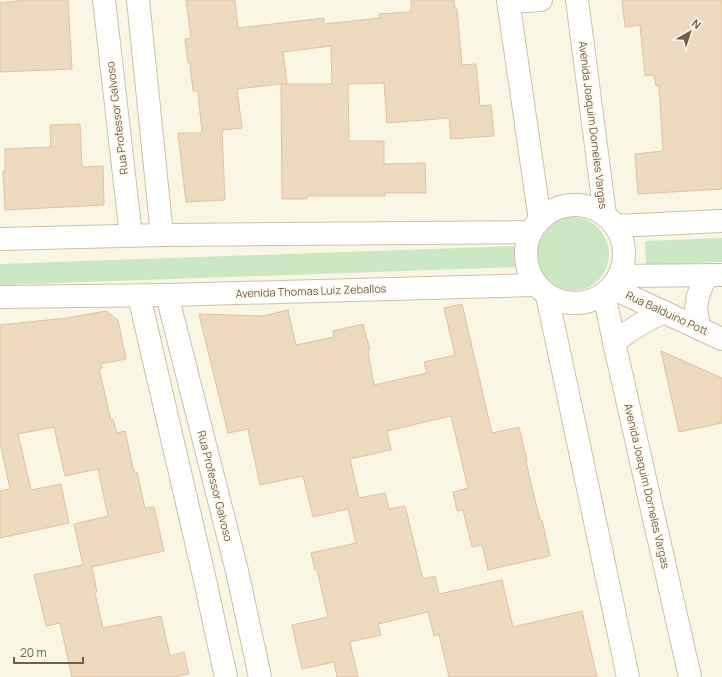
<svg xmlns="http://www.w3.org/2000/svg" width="722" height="677" viewBox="0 0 722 677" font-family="Manrope,sans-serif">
	<rect width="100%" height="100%" fill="#faf6e4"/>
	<g fill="#cce7c4">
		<circle cx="572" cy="254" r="37"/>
		<path d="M 722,238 L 722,262 L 646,265 L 645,241 Z"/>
		<path d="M 518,246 L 519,267 L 0,285 L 0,264 Z"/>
	</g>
	<g fill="#eedabe" stroke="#dfc39f" fill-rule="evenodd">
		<path d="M 25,0 L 68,0 L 72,69 L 0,72 L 0,3 Z"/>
		<path d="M 186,0 L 235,0 L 238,28 L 324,18 L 324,24 L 380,18 L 379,14 L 411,12 L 411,0 L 454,0 L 455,9 L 457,9 L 462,65 L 476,64 L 480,106 L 491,105 L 494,136 L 451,139 L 449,118 L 387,123 L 384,83 L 348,84 L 349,141 L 384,141 L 384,164 L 425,163 L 426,193 L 385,193 L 385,196 L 307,196 L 307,199 L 282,199 L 281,84 L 237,89 L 242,128 L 222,130 L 225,200 L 186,202 L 178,133 L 202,133 L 198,91 L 193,91 L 190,63 L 188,63 L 185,39 L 191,38 ZM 331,46 L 332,84 L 281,84 L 287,83 L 283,52 Z"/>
		<path d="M 622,0 L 722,0 L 722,189 L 638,194 L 635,154 L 663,151 L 659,86 L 656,86 L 654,75 L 645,76 L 640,25 L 625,27 Z"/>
		<path d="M 80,124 L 82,167 L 103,166 L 104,205 L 5,210 L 3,171 L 5,171 L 5,149 L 51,147 L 50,125 Z"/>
		<path d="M 462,304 L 492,433 L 519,427 L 527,461 L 526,462 L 540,520 L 542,520 L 550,556 L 488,570 L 482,545 L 472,547 L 463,510 L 457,511 L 453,492 L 468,488 L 451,416 L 387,431 L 391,450 L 350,459 L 359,498 L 385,493 L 389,509 L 405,506 L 423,579 L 435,576 L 439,594 L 502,580 L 513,627 L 582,611 L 597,677 L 449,677 L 439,634 L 434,636 L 428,612 L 378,624 L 381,635 L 350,642 L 358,677 L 337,677 L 334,662 L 302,669 L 292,625 L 328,617 L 317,570 L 315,570 L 311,553 L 356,543 L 348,509 L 313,517 L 303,476 L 260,485 L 248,429 L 228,433 L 199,314 L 263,316 L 288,310 L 296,345 L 334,337 L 333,331 L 363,324 L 370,350 L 368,351 L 374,385 L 427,373 L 424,362 L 455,355 L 444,308 Z"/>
		<path d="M 106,311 L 118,320 L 126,359 L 101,364 L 102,368 L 99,369 L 111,420 L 113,419 L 117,433 L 125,431 L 134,472 L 137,472 L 145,508 L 154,507 L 164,551 L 92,567 L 97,592 L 95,593 L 103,628 L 161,616 L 170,656 L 184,652 L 189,674 L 175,677 L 72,677 L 60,623 L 46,626 L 34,575 L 83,565 L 74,524 L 108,516 L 98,469 L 65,476 L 54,427 L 18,434 L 31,490 L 61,484 L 69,523 L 0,538 L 0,491 L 10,489 L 0,443 L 0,325 L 67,318 Z"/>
		<path d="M 661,351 L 722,378 L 722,423 L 679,432 Z"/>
	</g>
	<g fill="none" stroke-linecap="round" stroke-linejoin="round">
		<g stroke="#cbbfab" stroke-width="24">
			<g id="street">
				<path d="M 612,288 L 722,339"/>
				<path d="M 167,295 L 237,571 L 260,677"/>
				<path d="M 139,296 L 204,576 L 226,677"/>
			</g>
		</g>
		<g stroke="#cec0aa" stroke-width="24">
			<g id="secondary">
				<path d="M 104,0 L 131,236"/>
				<path d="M 138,0 L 162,235"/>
				<path d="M 508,0 L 540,220"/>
				<path d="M 577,0 L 605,215"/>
				<path d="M 509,2 L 541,0"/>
				<circle cx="575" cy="254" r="49"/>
				<path d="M 615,226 L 722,221"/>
				<path d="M 0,239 L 162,235 L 531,232"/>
				<path d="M 619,276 L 722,275"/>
				<path d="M 604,294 L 614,342 L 690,677"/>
				<path d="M 547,295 L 628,677"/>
				<path d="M 0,297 L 167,295 L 537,285"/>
				<path d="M 699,328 L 696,308 L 698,296 L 706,275"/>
				<path d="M 614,342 C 630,330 645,320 664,312"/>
			</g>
		</g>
		<use href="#street" stroke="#fff" stroke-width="22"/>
		<use href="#secondary" stroke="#fff" stroke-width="22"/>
	</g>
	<g text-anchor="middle" stroke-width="3" stroke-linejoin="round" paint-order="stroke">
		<g font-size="11" fill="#71604c" stroke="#fef9ea">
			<text transform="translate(117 118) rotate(-97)" y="4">Rua Professor Galvoso</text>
			<text transform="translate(593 125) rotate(83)" y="4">Avenida Joaquim Dorneles Vargas</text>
			<text transform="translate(311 291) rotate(-2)" y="4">Avenida Thomas Luiz Zeballos</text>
			<text transform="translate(667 313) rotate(25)" y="4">Rua Balduino Pott</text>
			<text transform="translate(215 486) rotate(76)" y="4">Rua Professor Galvoso</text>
			<text transform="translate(647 486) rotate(77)" y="4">Avenida Joaquim Dorneles Vargas</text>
		</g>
	</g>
	<g transform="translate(690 32) rotate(39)" stroke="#fef9ea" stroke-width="3" paint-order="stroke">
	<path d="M0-3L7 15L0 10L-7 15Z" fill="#71604c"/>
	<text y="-6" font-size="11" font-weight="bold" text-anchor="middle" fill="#71604c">N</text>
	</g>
	<path d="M14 657v6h69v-6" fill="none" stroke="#71604c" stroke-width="2"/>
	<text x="20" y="657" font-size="12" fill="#71604c" stroke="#fef9ea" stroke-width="3" paint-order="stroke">20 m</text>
</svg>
